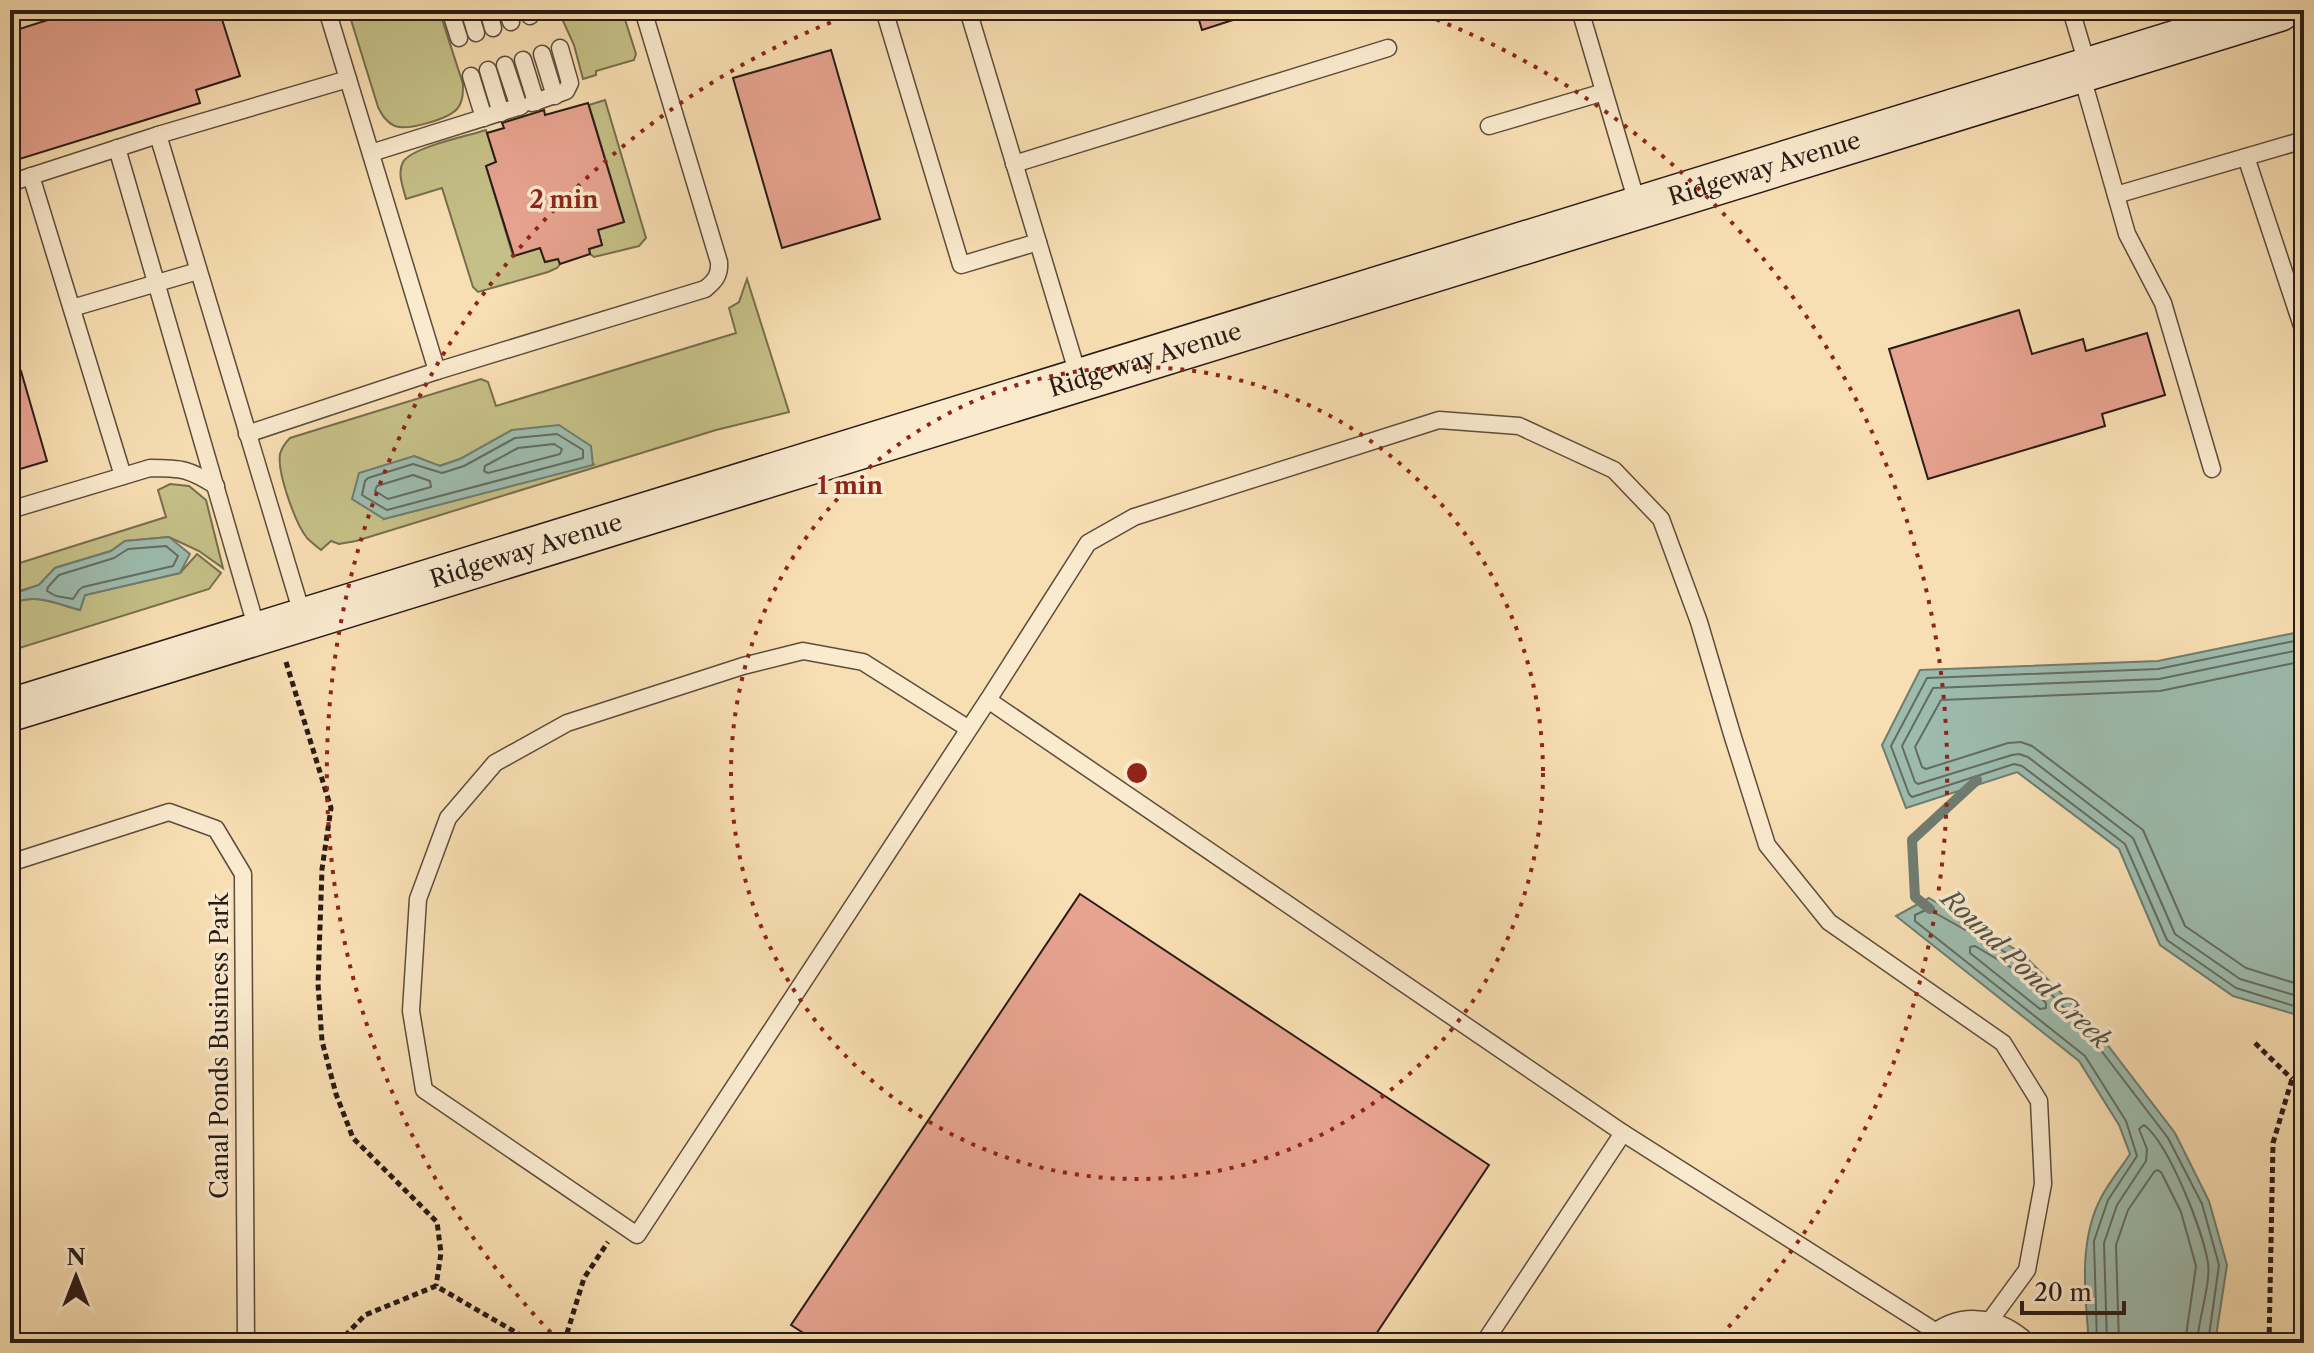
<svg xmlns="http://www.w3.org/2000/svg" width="2314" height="1353" viewBox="0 0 2314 1353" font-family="'Libre Caslon Text',serif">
	<rect width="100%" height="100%" fill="#f8dfb3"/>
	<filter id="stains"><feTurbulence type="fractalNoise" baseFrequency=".0025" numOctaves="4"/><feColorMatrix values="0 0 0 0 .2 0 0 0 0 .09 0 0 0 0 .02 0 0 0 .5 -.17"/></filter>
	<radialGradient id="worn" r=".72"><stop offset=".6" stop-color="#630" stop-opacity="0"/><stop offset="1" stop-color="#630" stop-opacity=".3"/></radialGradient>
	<g fill="#c5c087" stroke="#776e4e" stroke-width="2" fill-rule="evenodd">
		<path d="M 348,10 L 439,10 L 463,84 C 463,93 463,102 457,109 C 448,119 408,131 395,126 C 386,122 382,115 378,107 Z"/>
		<path d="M 558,10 L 622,10 L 636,54 L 634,60 L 596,71 L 596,75 L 583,79 L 574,45 Z"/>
		<path d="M 605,100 L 646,238 L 639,246 L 594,257 L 590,254 L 589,249 L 602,245 L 598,230 L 624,221 L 589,105 Z"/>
		<path d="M 486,130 L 496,162 L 486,166 L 513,256 L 540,248 L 545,262 L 558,259 L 560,264 L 557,268 L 548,272 L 478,292 L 473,287 L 442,188 L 406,199 C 403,187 397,173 403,162 C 412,147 468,136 486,130 Z"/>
		<path d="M 747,279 L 789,412 L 716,430 L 356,541 L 339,544 L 331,541 L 321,550 C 316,546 311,542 307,538 C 295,523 277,472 280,454 C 282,447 285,443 290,438 L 481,379 L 488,382 L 496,406 L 736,333 L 729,308 L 739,302 ZM 512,430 L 593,464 L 384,519 L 414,456 L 439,466 L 460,459 Z"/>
		<path d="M 170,484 L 189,486 L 206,500 L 223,568 L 199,551 L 169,537 L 125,541 L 111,551 L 55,568 L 39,585 L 10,594 L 10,566 L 166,517 L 158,490 Z"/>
		<path d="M 197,554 L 221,573 L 209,589 L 10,651 L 10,604 C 37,593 53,603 80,610 L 85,595 L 180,573 Z"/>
	</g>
	<g fill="#9dbcae" stroke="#6f7c71" stroke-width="2">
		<path d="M 559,425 L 591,446 L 593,465 L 384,519 L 352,499 L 359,473 L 414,456 L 440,466 L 460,459 L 512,430 Z"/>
		<path d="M 169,537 L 190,554 L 180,573 L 85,595 L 80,610 C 54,603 37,593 10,604 L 10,595 L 39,585 L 55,568 L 111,551 L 125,541 Z"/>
		<path d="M 2304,631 L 2304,1017 L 2233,996 L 2160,945 L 2119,849 L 2017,772 L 1906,808 L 1882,745 L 1920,670 L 2158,661 Z"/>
		<path d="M 1929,898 L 2023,954 L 2093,1026 L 2175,1133 L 2209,1201 L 2227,1265 L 2215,1343 L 2089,1343 C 2085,1295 2078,1239 2102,1196 C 2110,1181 2121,1168 2130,1154 L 2119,1125 L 2079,1061 L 1896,916 Z"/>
	</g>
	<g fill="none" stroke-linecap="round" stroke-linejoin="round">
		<g stroke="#636c62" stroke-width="2">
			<path d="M 557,434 L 583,450 L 583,458 L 387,510 L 362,495 L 365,481 L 368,478 L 413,464 L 442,473 L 464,466 L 515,438 Z"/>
			<path d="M 554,444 L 562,449 L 560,454 L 488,473 L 484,471 L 485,466 L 518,448 Z"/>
			<path d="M 413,475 L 430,481 L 431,487 L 388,499 L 375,491 L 377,486 Z"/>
			<path d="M 166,546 L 178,556 L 173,566 L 83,587 L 79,590 L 73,599 L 56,596 L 47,591 L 48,587 L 59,575 L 114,558 L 128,549 Z"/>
			<path d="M 2304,639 L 2158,669 L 1927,678 L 1891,746 L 1909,794 L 1912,797 L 2014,764 L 2022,766 L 2125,844 L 2167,940 L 2236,988 L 2304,1009"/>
			<path d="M 2304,649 L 2159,679 L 1933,688 L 1902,746 L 1915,782 L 1918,784 L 2012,755 L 2019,754 L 2028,757 L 2133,838 L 2175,934 L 2240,979 L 2304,998"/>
			<path d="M 2304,661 L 2160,691 L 1941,700 L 1915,747 L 1922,767 L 1926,769 L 2008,743 L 2021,742 L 2032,746 L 2143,830 L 2185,926 L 2246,968 L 2304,986"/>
			<path d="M 1975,946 L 2012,968 L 2046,1003 L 2046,1008 L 2040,1009 L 1970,953 L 1970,947 Z"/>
			<path d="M 2097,1343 L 2094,1241 L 2108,1200 L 2137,1156 L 2126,1121 L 2085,1056 L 1915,921 L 1915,915 L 1928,909 L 2019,960 L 2087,1032 L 2168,1138 L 2202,1204 L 2219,1265 L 2208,1343"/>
			<path d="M 2107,1343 L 2104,1243 L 2117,1205 L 2146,1161 L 2147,1149 L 2139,1129 L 2144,1125 C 2169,1144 2203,1231 2208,1263 C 2211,1283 2198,1321 2197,1343"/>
			<path d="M 2119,1343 L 2116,1245 L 2128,1210 L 2154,1172 L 2157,1170 L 2161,1172 L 2181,1212 L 2196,1266 L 2185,1343"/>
		</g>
		<path stroke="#6f7c71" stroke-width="10" d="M 1930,909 L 1915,897 L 1912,840 L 1977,780"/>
	</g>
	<g fill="#e7a390" stroke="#291b15" stroke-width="2">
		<path d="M 79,10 L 219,10 L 240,76 L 196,90 L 200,103 L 10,162 L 10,32 Z"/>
		<path d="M 1196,10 L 1264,10 L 1202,30 Z"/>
		<path d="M 831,50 L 880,219 L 782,248 L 733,78 Z"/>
		<path d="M 588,103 L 624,222 L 598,230 L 602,245 L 589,249 L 590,254 L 560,264 L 558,259 L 545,262 L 540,248 L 514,256 L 486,166 L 496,162 L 487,133 L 504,128 L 502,123 L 544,110 L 545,115 Z"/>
		<path d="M 2019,310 L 2032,354 L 2083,339 L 2086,351 L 2147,333 L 2165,395 L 2102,414 L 2105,426 L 1928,479 L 1889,349 Z"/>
		<path d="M 21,371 L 47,461 L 10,472 L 10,374 Z"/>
		<path d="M 1080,894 L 1489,1165 L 1370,1343 L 819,1343 L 791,1325 Z"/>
	</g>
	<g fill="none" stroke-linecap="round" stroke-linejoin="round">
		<g stroke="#5d4c3c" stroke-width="19">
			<g id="lane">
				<path d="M 327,10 L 437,371 L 705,289 C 715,281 720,275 719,262 L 643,10"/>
				<path d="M 450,10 L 459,38"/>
				<path d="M 469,10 L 476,33"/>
				<path d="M 488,10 L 493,28"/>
				<path d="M 507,10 L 511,22"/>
				<path d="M 528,10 L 530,16"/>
				<path d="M 548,10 L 548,11"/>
				<path d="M 884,10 L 961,265 L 1038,242"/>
				<path d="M 968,10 L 1079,378"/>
				<path d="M 1580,10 L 1638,206"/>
				<path d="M 2071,10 L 2088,67"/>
				<path d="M 542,54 L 555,96"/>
				<path d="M 523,60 L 536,102"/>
				<path d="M 505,65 L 519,107"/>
				<path d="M 488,70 L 501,113"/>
				<path d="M 2081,73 L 2127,234 L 2163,303 L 2212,469"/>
				<path d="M 471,76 L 484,118"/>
				<path d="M 532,103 L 566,91 L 570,83 L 560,48"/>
				<path d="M 1489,126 L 1604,92"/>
				<path d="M 158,135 L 303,617"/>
				<path d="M 117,148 L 258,633"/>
				<path d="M 371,153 L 521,106"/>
				<path d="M 2246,157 L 2304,332"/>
				<path d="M 1014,164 L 1388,48"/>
				<path d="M 31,176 L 123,476"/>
				<path d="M 10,183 L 158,135 L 348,79"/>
				<path d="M 2116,195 L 2304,140"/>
				<path d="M 72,308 L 198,271"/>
				<path d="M 247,434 L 437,371"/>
				<path d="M 10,510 L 150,468 C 182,468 189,469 216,486"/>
				<path d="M 988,700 L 1088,543 L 1134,517 L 1439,420 L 1519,426 L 1614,470 L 1661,519 L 1699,622 L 1732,734 L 1767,845 L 1829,922 L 2003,1043 L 2039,1101 L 2043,1184 L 2027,1270 L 1986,1326"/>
				<path d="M 969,729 L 863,662 L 803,651 L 743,666 L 567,723 L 495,763 L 448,818 L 418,899 L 411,1011 L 424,1090 L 637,1235 L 988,700 L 1623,1133 L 1941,1335"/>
				<path d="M 10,863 L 169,812 L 216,829 L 243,874 L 246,1343"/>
				<path d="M 1484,1343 L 1623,1133"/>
			</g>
		</g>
		<g stroke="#5d4c3c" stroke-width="33">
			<path id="street" d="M 1933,1343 C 1958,1319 1993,1322 2018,1343"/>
		</g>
		<g stroke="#291b15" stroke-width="45">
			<g id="secondary">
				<path id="s1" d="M 10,710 L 2279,10"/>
			</g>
		</g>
		<g stroke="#291b15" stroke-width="5" stroke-dasharray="6 4" stroke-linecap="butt">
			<path d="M 286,662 L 331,808 L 322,869 L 318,984 L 322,1041 L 336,1094 L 353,1138 L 437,1222 L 441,1253 L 436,1286"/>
			<path d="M 2255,1043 L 2292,1079"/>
			<path d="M 338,1343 L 365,1315 L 436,1286 L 534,1343"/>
			<path d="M 564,1343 L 584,1278 L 608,1242"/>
			<path d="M 2269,1343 L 2273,1143 L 2292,1079 L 2304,1079"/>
		</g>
		<use href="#lane" stroke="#faeace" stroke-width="16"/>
		<use href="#street" stroke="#faeace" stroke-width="30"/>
		<use href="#secondary" stroke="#faeace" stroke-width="42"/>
	</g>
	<g fill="none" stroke="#8f2418" stroke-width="4" stroke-dasharray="4 8">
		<circle cx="1137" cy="773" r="406"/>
		<path d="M559 1341A811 811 0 0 1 860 11M1414 11A811 811 0 0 1 1715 1341"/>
	</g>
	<g text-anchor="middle" stroke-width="7" stroke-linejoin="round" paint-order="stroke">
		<g font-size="24" fill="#291b15" stroke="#faeace">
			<text dy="8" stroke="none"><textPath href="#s1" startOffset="1836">Ridgeway Avenue</textPath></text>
			<text dy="8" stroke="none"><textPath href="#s1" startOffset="1188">Ridgeway Avenue</textPath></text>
			<text dy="8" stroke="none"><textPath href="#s1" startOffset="540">Ridgeway Avenue</textPath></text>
			<text transform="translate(220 1046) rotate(-90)" y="8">Canal Ponds Business Park</text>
		</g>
		<g font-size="26" font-style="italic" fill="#52534b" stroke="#faeace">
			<text transform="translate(2026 969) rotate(43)" y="9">Round Pond Creek</text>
		</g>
	</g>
	<circle cx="1137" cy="773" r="12" fill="#8f2418" stroke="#faeace" stroke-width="4"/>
	<g font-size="24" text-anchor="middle" font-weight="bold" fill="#8f2418" stroke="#faeace" stroke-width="7" stroke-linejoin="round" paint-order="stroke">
		<text x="564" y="208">2 min</text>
		<text x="850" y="494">1 min</text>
	</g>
	<rect width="2314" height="1353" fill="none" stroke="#f8dfb3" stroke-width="40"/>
	<rect x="12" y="12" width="2290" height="1329" fill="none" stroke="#291b15" stroke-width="4"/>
	<rect x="20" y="20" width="2274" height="1313" fill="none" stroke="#291b15" stroke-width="2"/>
	<g transform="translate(76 1277)" stroke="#faeace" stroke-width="6" paint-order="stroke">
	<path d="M0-6L14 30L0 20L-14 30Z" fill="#291b15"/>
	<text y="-12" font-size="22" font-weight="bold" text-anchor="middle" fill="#291b15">N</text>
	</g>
	<path d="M2022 1301v12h102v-12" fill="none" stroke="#291b15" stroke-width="4"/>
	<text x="2034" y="1301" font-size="24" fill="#291b15" stroke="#faeace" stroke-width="6" paint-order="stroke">20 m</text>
	<rect width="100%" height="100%" filter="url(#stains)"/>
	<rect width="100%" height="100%" fill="url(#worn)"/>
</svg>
